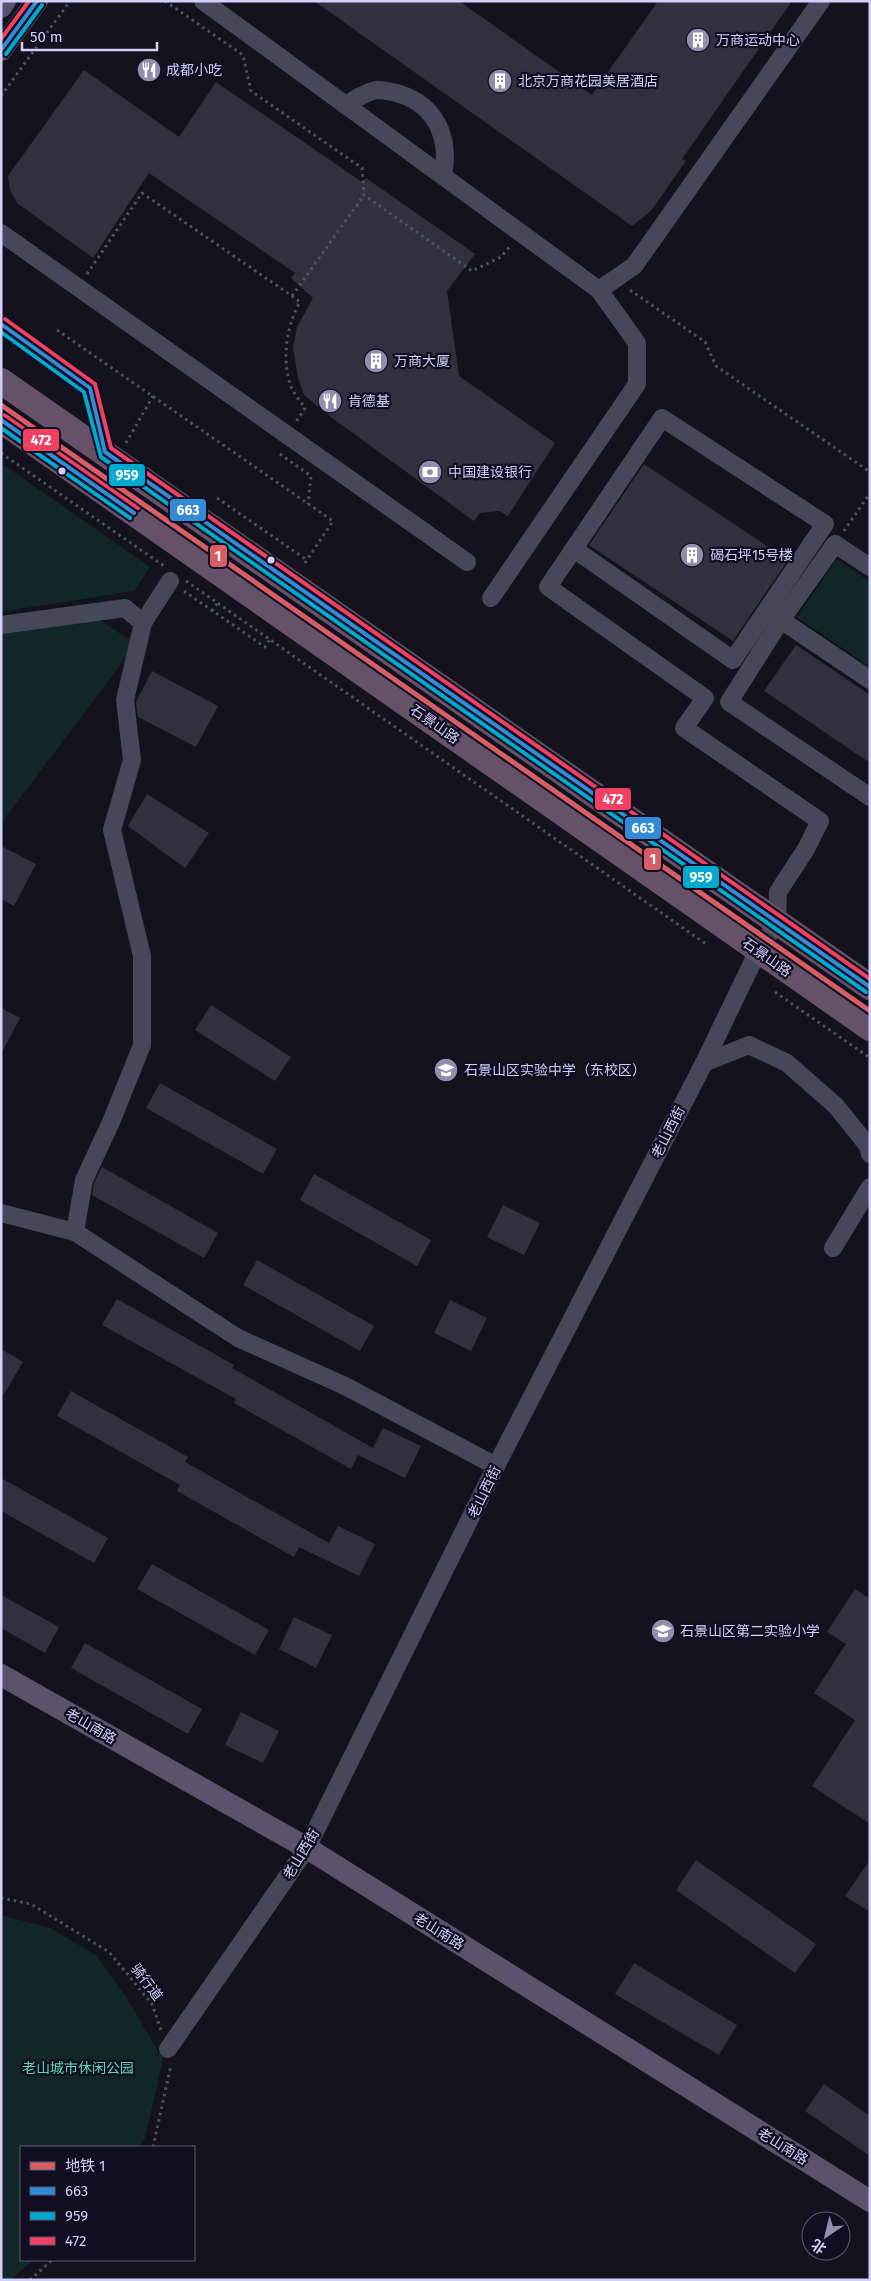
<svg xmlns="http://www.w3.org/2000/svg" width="871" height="2281" viewBox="0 0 871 2281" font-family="'Fira Sans','Noto Sans SC',sans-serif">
	<rect width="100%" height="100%" fill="#14121c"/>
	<g fill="#112626">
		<path d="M 1,463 L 150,567 L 134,591 L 1,612 Z"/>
		<path d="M 837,559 L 870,582 L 870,667 L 797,617 Z"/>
		<path d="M 92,615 L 136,644 L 2,822 L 1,629 Z"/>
		<path d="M 1,1915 L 50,1928 L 96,1955 L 126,1997 L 163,2059 L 145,2138 L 138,2147 L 21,2147 L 21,2260 L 33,2260 L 11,2280 L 1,2280 Z"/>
	</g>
	<g fill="#32303e">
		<path d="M 314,1 L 459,1 L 592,95 L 658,1 L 792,1 L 682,159 L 686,161 L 651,211 L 632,226 Z"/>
		<path d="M 84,70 L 179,137 L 216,82 L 362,182 L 366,178 L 475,254 L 447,291 L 459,376 L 555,443 L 508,516 L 499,511 L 480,513 L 474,521 L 332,418 L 304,395 L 298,378 L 293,347 L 297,327 L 313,298 L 291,278 L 295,273 L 149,173 L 93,258 L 17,203 L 10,190 L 8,176 Z"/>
		<path d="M 644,464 L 788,560 L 733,641 L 589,545 Z"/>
		<path d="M 796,645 L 870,695 L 870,763 L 764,691 Z"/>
		<path d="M 152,671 L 218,706 L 196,747 L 138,717 L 136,702 Z"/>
		<path d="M 147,794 L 209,833 L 185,868 L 128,826 Z"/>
		<path d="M 1,846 L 36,864 L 14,906 L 1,899 Z"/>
		<path d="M 211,1005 L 291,1057 L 275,1081 L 195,1030 Z"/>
		<path d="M 1,1008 L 20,1018 L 1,1054 Z"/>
		<path d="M 160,1083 L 277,1149 L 263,1174 L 146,1108 Z"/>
		<path d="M 102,1167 L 218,1233 L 204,1258 L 92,1195 L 94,1183 Z"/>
		<path d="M 314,1174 L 431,1240 L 417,1266 L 300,1200 Z"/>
		<path d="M 503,1205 L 540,1223 L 524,1255 L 487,1237 Z"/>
		<path d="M 257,1260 L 374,1326 L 360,1351 L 243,1285 Z"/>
		<path d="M 117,1299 L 234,1365 L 232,1368 L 373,1448 L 383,1428 L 421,1446 L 405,1478 L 358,1455 L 351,1469 L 234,1403 L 236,1399 L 102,1325 Z"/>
		<path d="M 450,1300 L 487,1318 L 471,1351 L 434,1333 Z"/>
		<path d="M 1,1349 L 23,1362 L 1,1399 Z"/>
		<path d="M 71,1391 L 188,1457 L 185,1462 L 329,1543 L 338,1526 L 375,1544 L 359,1576 L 299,1547 L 294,1557 L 177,1491 L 180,1485 L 57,1416 Z"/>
		<path d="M 1,1478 L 108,1538 L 94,1563 L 1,1511 Z"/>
		<path d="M 152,1564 L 269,1630 L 255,1655 L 137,1589 Z"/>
		<path d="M 855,1589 L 870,1599 L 870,1824 L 812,1786 L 855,1720 L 814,1693 L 846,1644 L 827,1632 Z"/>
		<path d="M 1,1595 L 59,1627 L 45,1653 L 1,1628 Z"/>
		<path d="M 294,1617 L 332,1635 L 316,1668 L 279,1649 Z"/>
		<path d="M 85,1643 L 202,1709 L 188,1734 L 71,1668 Z"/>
		<path d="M 241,1712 L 279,1731 L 263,1763 L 225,1745 Z"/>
		<path d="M 696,1860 L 816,1944 L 795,1973 L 676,1890 Z"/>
		<path d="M 870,1860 L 870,1912 L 845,1896 Z"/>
		<path d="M 634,1963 L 737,2025 L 719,2055 L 615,1994 Z"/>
		<path d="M 824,2084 L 870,2116 L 870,2156 L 805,2111 Z"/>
	</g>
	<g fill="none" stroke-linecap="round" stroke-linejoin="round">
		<g stroke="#4a5763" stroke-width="3" stroke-dasharray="2.5 4" stroke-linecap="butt">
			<path d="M 165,1 L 243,55 L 251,91 L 362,168 L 364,195 L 472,271 L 501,257 L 511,245"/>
			<path d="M 1,96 L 70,1"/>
			<path d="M 87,274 L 142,193 L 292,296 L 300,302 C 286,326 281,363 292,389 C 295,395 301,402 305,408 L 296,422"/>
			<path d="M 630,290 L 705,342 L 716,366 L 870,472"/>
			<path d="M 292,296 L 364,195"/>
			<path d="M 57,330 L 333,521 L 307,560"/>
			<path d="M 126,443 L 153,396"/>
			<path d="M 1,453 L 164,566"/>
			<path d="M 280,454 L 311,476 L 308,504"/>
			<path d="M 217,498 L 307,560 L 303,566"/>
			<path d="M 844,531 L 870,493"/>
			<path d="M 186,581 L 706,944"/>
			<path d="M 184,591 L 265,647 L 270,639"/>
			<path d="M 212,611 L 218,602"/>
			<path d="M 775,992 L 870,1058"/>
			<path d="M 1,1898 L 31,1904 L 109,1952 L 152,2004 L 161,2030"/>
			<path d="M 153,2147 L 171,2065"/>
			<path d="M 30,2280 L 52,2260"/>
		</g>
		<g stroke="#47475c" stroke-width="18">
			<path d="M 203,1 L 599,290 L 634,266 L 821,1"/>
			<path d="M 345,105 C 355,100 366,91 377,90 C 385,90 393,92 400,94 C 437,106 450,139 443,175"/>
			<path d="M 1,233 L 467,562"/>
			<path d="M 1,324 L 90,388 L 105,452"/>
			<path d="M 491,598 L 637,384 L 637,343 L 599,290"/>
			<path d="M 781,620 L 835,544 L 870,567"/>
			<path d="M 1,625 L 125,608 L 143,623"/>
			<path d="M 870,680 L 781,620 L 729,702 L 870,797"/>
			<path d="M 704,1063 L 749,1045 L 787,1063 L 836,1106 L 868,1146 L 870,1154"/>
			<path d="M 1,1213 L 75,1232 L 84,1180 L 111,1122 L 142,1045 L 142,956 L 112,830 L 132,760 L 125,700 L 143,623 L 170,581"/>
			<path d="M 75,1232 L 238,1338 L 345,1386 L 496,1466"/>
			<path d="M 833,1248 L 870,1187"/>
			<path d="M 168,2049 L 307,1848 L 496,1466 L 704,1063 L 758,951 L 777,922 L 778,892 L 806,849 L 820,821 L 684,728 L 705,698 L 548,587 L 662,418 L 825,524 L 733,660 L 574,549"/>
		</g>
		<g stroke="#5b526d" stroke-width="22">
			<path d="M 1,7 L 5,1"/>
			<path d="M 1,50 L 37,1"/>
			<path d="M 1,1675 L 307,1848 L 870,2201"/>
		</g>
		<g stroke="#655168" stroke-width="26">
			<path d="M 1,381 L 870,987"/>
			<path d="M 1,420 L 870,1028"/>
		</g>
		<g stroke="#100e20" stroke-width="8">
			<g id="bus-1">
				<path d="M 1,50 L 37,1"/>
				<path d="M 1,324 L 90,388 L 105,452 L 870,987"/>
				<path d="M 1,420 L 134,513"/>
			</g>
		</g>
		<g stroke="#100e20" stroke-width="8">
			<g id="bus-2">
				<path d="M 6,54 L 42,5"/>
				<path d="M 1,332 L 84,392 L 101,457 L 866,992"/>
				<path d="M 1,428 L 130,518"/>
			</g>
		</g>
		<g stroke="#100e20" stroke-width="8">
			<g id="bus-3">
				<path d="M 1,39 L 29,1"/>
				<path d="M 5,319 L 95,384 L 111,448 L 870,979"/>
				<path d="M 5,415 L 138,508"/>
			</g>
		</g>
		<use href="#bus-1" stroke="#338bd7" stroke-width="4"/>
		<use href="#bus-2" stroke="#00a9ce" stroke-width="4"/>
		<use href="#bus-3" stroke="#f24062" stroke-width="4"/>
		<g stroke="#100e20" stroke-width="9">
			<path id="metro-1" d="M 1,405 L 870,1011"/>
		</g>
		<use href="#metro-1" stroke="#d85e66" stroke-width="5"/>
	</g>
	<defs>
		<g id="building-disc" transform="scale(1.25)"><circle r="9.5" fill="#908dae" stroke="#100e20"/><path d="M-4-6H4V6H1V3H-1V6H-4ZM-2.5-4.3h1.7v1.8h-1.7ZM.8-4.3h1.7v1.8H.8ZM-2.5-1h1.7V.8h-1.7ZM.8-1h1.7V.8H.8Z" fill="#fff"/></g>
		<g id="restaurant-disc" transform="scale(1.25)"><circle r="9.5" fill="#908dae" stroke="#100e20"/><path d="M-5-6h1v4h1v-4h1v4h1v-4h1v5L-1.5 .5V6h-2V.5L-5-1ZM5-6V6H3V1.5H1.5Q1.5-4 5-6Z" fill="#fff"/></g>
		<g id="bank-disc" transform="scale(1.25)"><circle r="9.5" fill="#908dae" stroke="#100e20"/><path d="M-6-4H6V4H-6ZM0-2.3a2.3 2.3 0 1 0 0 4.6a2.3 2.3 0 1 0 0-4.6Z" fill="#fff"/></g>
		<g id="school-disc" transform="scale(1.25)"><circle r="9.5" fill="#908dae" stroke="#100e20"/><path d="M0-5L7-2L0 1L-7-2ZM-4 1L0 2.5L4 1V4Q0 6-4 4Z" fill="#fff"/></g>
	</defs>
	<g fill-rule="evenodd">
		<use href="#building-disc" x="698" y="40"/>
		<use href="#restaurant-disc" x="149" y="70"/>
		<use href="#building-disc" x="500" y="81"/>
		<use href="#building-disc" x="376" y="361"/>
		<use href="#restaurant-disc" x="330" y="401"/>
		<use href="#bank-disc" x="430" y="472"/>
		<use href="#building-disc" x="692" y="555"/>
		<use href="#school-disc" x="446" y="1070"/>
		<use href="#school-disc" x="663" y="1631"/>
	</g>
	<g fill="#d2cffc" stroke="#100e20" stroke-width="2">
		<circle cx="62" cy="471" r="4.5"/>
		<circle cx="271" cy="560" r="4.5"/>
	</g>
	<g text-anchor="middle" stroke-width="4.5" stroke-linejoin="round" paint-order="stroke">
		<g font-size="14" fill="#d2cffc" stroke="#100e20" text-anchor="start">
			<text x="716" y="45">万商运动中心</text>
			<text x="166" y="75">成都小吃</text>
			<text x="518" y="86">北京万商花园美居酒店</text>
			<text x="394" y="366">万商大厦</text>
			<text x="348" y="406">肯德基</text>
			<text x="448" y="477">中国建设银行</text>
			<text x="710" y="560">碣石坪15号楼</text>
			<text x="464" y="1075">石景山区实验中学（东校区）</text>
			<text x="680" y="1636">石景山区第二实验小学</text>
		</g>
		<g font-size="14" fill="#d2cffc" stroke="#100e20">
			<text transform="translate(435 724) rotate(35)" y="5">石景山路</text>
			<text transform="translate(767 957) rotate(35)" y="5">石景山路</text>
			<text transform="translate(668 1132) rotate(-63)" y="5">老山西街</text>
			<text transform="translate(484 1492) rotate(-64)" y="5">老山西街</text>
			<text transform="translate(91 1726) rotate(30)" y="5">老山南路</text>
			<text transform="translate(301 1854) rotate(-59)" y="5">老山西街</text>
			<text transform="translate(439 1931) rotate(32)" y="5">老山南路</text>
			<text transform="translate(147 1982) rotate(53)" y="5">骑行道</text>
			<text transform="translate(783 2146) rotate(32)" y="5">老山南路</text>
		</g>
		<g font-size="14" fill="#60d8b5" stroke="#100e20">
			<text x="78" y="2073">老山城市休闲公园</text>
		</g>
	</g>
	<g stroke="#100e20" stroke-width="2">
		<rect x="22" y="428" width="38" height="24" rx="5" fill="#f24062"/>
		<rect x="108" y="463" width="38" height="24" rx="5" fill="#00a9ce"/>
		<rect x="169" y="498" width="38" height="24" rx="5" fill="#338bd7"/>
		<rect x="209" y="544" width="19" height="24" rx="5" fill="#d85e66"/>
		<rect x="594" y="787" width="38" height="24" rx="5" fill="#f24062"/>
		<rect x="624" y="816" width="38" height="24" rx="5" fill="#338bd7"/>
		<rect x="643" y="847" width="19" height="24" rx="5" fill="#d85e66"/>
		<rect x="682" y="865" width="38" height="24" rx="5" fill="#00a9ce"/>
	</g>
	<g font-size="14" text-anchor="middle" font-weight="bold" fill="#fff">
		<text x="41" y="445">472</text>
		<text x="127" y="480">959</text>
		<text x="188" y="515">663</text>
		<text x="218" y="561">1</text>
		<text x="613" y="804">472</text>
		<text x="643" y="833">663</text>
		<text x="653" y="864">1</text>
		<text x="701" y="882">959</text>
	</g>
	<rect width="871" height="2281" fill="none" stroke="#d2cffc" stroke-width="5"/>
	<rect x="20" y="2146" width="175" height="115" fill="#100e20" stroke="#5e5b78"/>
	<rect x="30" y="2162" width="25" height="8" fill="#d85e66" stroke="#5e5b78"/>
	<text x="65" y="2171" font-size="15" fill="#d2cffc">地铁 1</text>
	<rect x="30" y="2187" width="25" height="8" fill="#338bd7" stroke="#5e5b78"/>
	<text x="65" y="2196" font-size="15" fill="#d2cffc">663</text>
	<rect x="30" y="2212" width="25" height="8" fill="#00a9ce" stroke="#5e5b78"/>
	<text x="65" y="2221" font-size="15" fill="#d2cffc">959</text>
	<rect x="30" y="2237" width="25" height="8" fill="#f24062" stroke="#5e5b78"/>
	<text x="65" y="2246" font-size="15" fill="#d2cffc">472</text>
	<g transform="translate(826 2236) rotate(215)"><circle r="24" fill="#100e20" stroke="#5e5b78"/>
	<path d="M0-4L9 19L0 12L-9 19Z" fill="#908dae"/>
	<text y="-8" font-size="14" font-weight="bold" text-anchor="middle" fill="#d2cffc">北</text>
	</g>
	<path d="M22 42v8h135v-8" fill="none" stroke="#d2cffc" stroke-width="2.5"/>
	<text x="30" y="42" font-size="15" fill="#d2cffc" stroke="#100e20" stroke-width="4" paint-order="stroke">50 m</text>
</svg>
